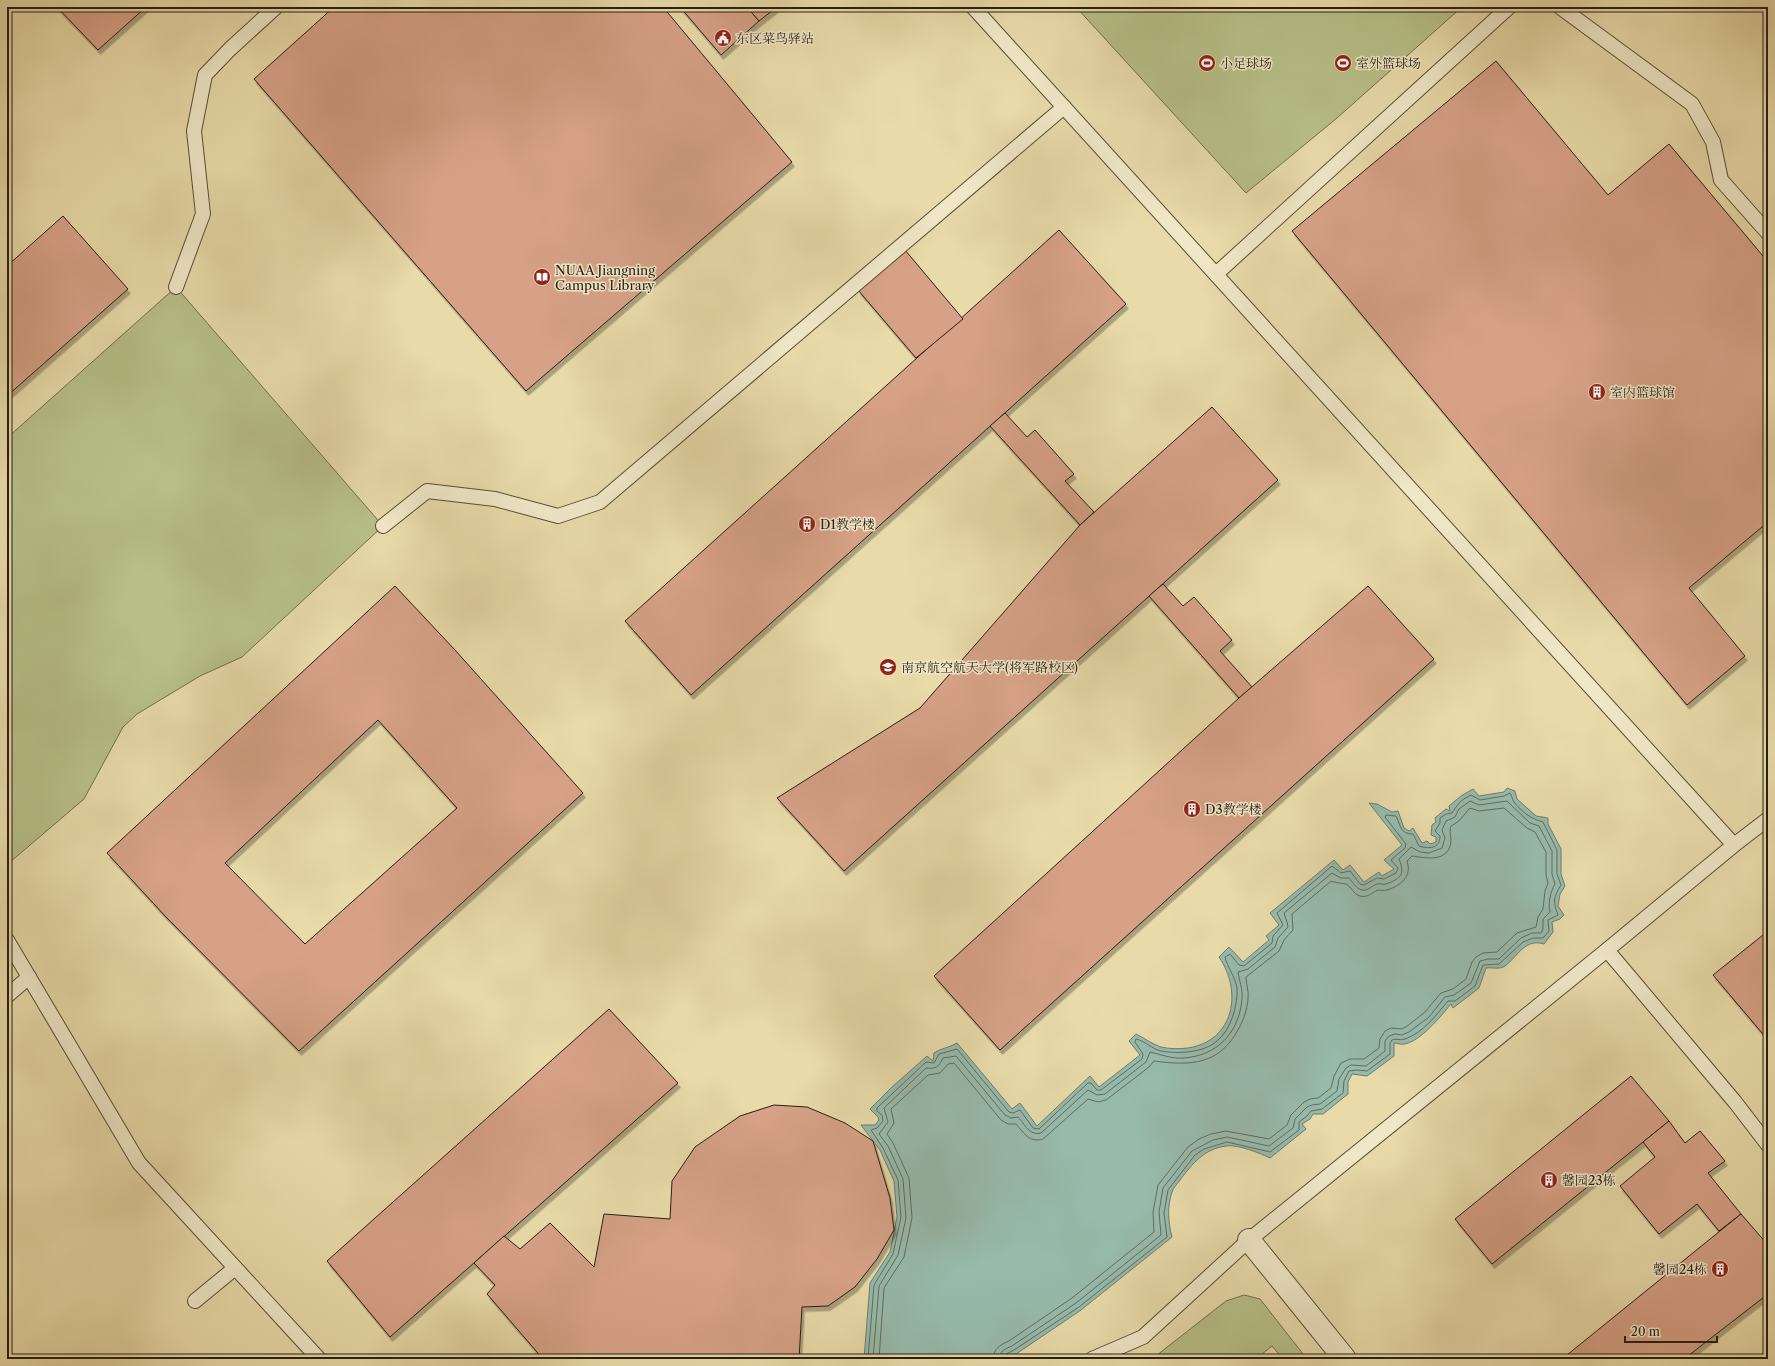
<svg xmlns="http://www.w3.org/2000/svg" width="1775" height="1366" viewBox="0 0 1775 1366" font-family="'Libre Caslon Text','Noto Serif SC',serif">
	<defs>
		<filter id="shadow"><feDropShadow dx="2.5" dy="4.5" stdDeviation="0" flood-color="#0004"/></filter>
	</defs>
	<rect width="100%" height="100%" fill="#e8daa9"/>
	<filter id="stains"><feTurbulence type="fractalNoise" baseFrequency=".005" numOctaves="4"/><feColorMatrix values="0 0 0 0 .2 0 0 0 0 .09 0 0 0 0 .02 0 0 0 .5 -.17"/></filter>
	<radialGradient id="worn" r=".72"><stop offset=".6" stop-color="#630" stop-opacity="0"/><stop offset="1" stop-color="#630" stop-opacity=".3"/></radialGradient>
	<g fill="#b7bf87" stroke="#6f6e4e">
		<path d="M 1076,7 L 1462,7 L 1337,118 L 1246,193 Z"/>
		<path d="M 176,287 L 383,526 L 242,657 L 200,676 L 137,714 L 123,727 L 84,799 L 9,863 L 7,860 L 7,438 Z"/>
		<path d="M 1244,1295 L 1260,1299 L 1307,1359 L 1283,1359 L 1272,1346 L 1256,1359 L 1152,1359 L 1226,1301 Z"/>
	</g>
	<path fill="#97baab" stroke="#6a7c6f" d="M 1507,788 L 1515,791 L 1517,799 L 1536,816 L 1548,818 L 1548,824 L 1561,849 L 1561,874 L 1565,886 L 1560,894 L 1558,906 L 1564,915 L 1560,919 L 1552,922 L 1553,932 L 1544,944 C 1525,938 1518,956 1505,966 C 1499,970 1492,967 1486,968 L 1479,988 L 1453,1008 L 1451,1004 C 1441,1016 1420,1042 1404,1044 C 1401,1045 1397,1043 1394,1043 L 1394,1056 L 1367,1076 L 1352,1074 L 1348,1082 L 1348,1094 L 1323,1114 L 1313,1114 L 1310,1119 L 1302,1124 L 1306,1129 L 1270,1158 C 1260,1153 1237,1144 1226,1146 C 1204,1149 1193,1163 1180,1180 C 1178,1183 1173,1188 1172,1192 C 1167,1207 1168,1222 1172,1237 L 1081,1310 L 1016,1354 L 1004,1359 L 864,1359 L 870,1283 L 890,1252 L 897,1217 L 894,1181 L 880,1150 L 861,1125 L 875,1125 L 879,1120 L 878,1117 L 870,1109 L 891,1088 L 927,1056 L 933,1061 L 934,1053 C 941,1048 949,1048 957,1043 L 1012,1109 L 1020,1103 L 1037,1126 L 1090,1076 L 1099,1087 L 1140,1055 L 1129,1041 L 1136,1034 C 1144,1038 1152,1044 1161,1047 C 1169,1049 1180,1049 1188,1048 C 1234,1041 1243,992 1219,957 L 1229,947 L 1243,962 L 1269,940 L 1266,936 L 1279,925 L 1270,913 L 1334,860 L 1343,870 L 1350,865 L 1364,882 L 1379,872 L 1382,876 L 1394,869 L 1384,860 L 1402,845 L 1369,803 L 1377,804 L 1392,812 L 1398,811 L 1404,828 L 1409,831 L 1413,828 L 1422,843 L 1427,841 L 1430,844 L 1436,842 L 1436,837 L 1431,835 L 1432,825 L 1436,822 L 1435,818 L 1446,809 L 1450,811 L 1449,806 L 1461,796 L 1473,789 L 1479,796 L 1504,792 Z"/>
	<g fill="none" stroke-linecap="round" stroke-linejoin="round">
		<g stroke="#5f6c60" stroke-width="1">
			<path d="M 868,1359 L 874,1285 L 893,1254 L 901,1217 L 898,1180 L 883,1148 L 871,1130 L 877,1128 L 883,1121 L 882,1115 L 877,1111 L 877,1108 L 926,1062 L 934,1063 L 939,1054 L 957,1049 L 1009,1112 L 1013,1113 L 1020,1110 L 1033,1128 L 1039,1129 L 1088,1083 L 1091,1083 L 1097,1090 L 1101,1090 L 1142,1059 L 1143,1054 L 1135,1042 L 1136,1039 C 1145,1041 1152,1049 1161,1051 C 1179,1054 1203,1053 1217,1041 C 1231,1030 1238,1005 1237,988 C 1235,976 1227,967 1225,957 L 1230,954 L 1239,965 L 1244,966 L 1272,943 L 1273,936 L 1283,925 L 1277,913 L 1332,866 L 1341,873 L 1350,871 L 1360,884 L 1364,885 L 1377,878 L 1384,879 L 1396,873 L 1398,868 L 1391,860 L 1405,848 L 1406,844 L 1385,817 L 1386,815 L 1396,816 C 1401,826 1400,834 1413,834 L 1419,846 C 1429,849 1440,849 1440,836 L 1435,831 L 1440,823 L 1440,818 L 1446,814 L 1452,813 C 1459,803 1459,801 1471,795 L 1480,800 L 1504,796 L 1510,793 C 1512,796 1512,799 1514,802 C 1522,812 1531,819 1543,822 L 1557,850 L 1557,874 L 1561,885 C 1553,898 1553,902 1558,915 L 1548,920 L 1549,931 L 1543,938 L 1533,938 L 1523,942 L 1499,964 L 1483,965 L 1475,986 L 1455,1001 L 1448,1001 C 1436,1015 1423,1033 1405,1039 C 1400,1041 1396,1038 1392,1040 L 1390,1043 L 1390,1054 L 1367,1071 L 1357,1070 L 1349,1071 L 1344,1081 L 1343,1093 L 1322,1109 L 1311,1111 L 1307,1116 L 1299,1122 L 1299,1130 L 1270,1152 L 1227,1142 L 1204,1149 L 1195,1155 L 1168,1190 L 1164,1213 L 1167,1237 L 1079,1307 L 1014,1350 L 1006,1354 L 1004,1359"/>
			<path d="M 873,1359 L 879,1286 L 898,1255 L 906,1218 L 903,1179 L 888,1146 L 879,1134 L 888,1122 L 884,1108 L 926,1068 C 936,1069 939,1067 943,1058 L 956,1056 L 1005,1115 L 1011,1118 L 1018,1117 C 1025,1124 1029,1136 1041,1133 L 1088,1090 L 1097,1095 L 1105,1094 L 1146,1062 L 1150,1052 C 1160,1054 1171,1059 1183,1058 C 1217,1056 1239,1033 1242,999 C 1243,989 1239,980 1238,972 L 1248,969 L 1275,947 L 1278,938 L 1288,927 L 1287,922 L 1284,913 L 1332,873 L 1341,878 L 1349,878 C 1353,882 1356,889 1362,890 C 1369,891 1371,886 1377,884 C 1379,883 1383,885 1386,884 C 1402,878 1405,874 1399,859 L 1411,847 L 1420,852 L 1429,853 L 1442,848 L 1445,838 L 1442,830 L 1446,821 L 1455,817 L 1459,809 L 1470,801 L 1479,805 L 1507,801 L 1530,823 L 1539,826 L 1552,851 L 1552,874 L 1555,884 C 1550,893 1548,903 1550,912 L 1543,919 L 1543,929 L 1541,933 L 1532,933 L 1521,938 L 1499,959 L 1488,959 L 1480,961 L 1471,983 L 1454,995 L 1445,997 L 1429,1017 L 1409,1032 L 1402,1035 L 1395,1034 L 1389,1036 L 1385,1041 L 1385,1051 L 1366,1066 L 1351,1065 L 1346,1068 L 1339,1079 L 1337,1091 L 1320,1104 L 1312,1105 L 1307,1107 L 1295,1119 L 1293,1128 L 1269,1146 L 1227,1137 L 1213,1140 L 1192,1151 L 1163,1188 L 1159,1212 L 1161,1235 L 1076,1303 L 1012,1346 C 1005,1349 1000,1351 999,1359"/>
			<path d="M 879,1359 L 884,1288 L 904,1257 L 912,1218 L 909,1178 L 893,1143 L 887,1134 L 894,1123 L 891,1109 L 928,1075 L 940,1073 L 948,1064 L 954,1063 L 1001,1120 L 1008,1124 L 1016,1124 C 1024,1133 1029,1143 1043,1139 L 1088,1099 L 1098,1102 L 1106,1100 L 1149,1067 L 1154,1061 C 1191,1066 1220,1065 1239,1028 C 1244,1019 1247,1009 1248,999 C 1249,991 1246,984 1246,977 L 1279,951 L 1284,940 L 1293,930 L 1292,914 L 1331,881 C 1332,882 1345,884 1346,884 C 1352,887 1353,894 1360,896 C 1368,898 1371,893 1378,890 C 1380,890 1384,891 1387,890 C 1402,885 1412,876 1407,861 L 1412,856 C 1426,858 1449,863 1451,841 C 1451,836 1449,831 1451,826 L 1459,821 L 1470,808 L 1479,811 L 1504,808 L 1527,828 L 1535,832 L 1546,852 L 1546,875 L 1548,883 L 1545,891 L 1543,909 L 1538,917 L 1536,927 L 1517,933 L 1497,952 L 1483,953 L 1476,957 L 1472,962 L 1466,979 L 1453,989 L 1441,993 L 1425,1012 L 1406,1027 L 1401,1029 L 1391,1028 L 1385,1031 L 1380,1039 L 1379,1048 L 1364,1059 L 1350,1059 L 1341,1063 L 1334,1076 L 1331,1088 L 1318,1098 L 1310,1099 L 1304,1102 L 1291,1115 L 1287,1125 L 1269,1139 L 1226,1131 L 1211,1134 L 1199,1139 L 1188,1147 L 1158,1185 L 1153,1212 L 1154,1232 L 1072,1298 L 1009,1341 C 1000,1345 994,1348 993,1359"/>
		</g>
	</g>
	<g fill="#d6a187" stroke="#271e14" fill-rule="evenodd" filter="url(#shadow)">
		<path d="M 57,7 L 146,7 L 98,50 Z"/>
		<path d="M 334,7 L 663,7 L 792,162 L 526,391 L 254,79 Z"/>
		<path d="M 680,7 L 747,7 L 759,21 L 721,55 Z"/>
		<path d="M 747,7 L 777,7 L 759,21 Z"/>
		<path d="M 1496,61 L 1608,195 L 1669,144 L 1768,262 L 1768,522 L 1689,588 L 1745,656 L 1687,705 L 1292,231 Z"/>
		<path d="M 63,216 L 128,289 L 7,396 L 7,266 Z"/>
		<path d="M 1059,230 L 1126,304 L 691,695 L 625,621 Z"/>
		<path d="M 905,250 L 963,319 L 916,358 L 858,290 Z"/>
		<path d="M 1212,407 L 1278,480 L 844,871 L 777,798 L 920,708 L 1080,525 Z"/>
		<path d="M 1005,413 L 1027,437 L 1035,430 L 1074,474 L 1065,481 L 1094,512 L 1080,525 L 990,426 Z"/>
		<path d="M 1163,584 L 1183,606 L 1194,597 L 1232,640 L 1220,651 L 1252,687 L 1239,698 L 1149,596 Z"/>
		<path d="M 395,586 L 455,650 L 583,793 L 299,1051 L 166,917 L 107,853 ZM 378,720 L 457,808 L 305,944 L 225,863 Z"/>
		<path d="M 1368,586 L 1434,659 L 1000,1050 L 934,976 L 1239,698 Z"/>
		<path d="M 1768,931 L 1768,1040 L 1713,975 Z"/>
		<path d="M 609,1009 L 678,1083 L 390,1337 L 327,1261 Z"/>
		<path d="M 1631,1076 L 1669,1121 L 1492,1264 L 1455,1219 Z"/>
		<path d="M 774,1105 L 807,1107 L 845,1123 L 873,1141 L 890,1198 L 894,1230 L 877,1259 L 855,1287 L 828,1306 L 802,1307 L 799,1359 L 543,1359 L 487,1294 L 495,1285 L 474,1263 L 504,1236 L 520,1249 L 550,1223 L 594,1267 L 604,1214 L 670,1219 L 672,1181 L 695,1147 L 740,1116 Z"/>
		<path d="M 1669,1121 L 1685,1143 L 1700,1131 L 1725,1161 L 1708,1173 L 1741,1214 L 1719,1231 L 1697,1204 L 1659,1234 L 1620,1186 L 1655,1157 L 1643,1142 Z"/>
		<path d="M 1741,1214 L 1768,1245 L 1768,1294 L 1684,1359 L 1562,1359 Z"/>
	</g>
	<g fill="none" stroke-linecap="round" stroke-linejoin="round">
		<g stroke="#574d39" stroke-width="16">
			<g id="lane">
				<path d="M 973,7 L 1734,845 L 1768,819"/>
				<path d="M 1560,7 L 1692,104 L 1713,142 L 1721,180 L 1768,233"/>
				<path d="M 1216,274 L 1509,7"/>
				<path d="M 176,287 L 203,214 L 194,131 L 205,75 L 230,49 L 276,7"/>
				<path d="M 383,526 L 427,491 L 495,499 L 558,516 L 600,502 L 1064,107"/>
				<path d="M 7,940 L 139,1163 L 319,1359"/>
				<path d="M 1607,950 L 1735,1102 L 1768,1145"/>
				<path d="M 7,996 L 29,977"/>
				<path d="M 195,1301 L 235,1268"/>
				<path d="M 1092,1359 L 1143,1337 L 1249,1240 L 1607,950 L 1734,845"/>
			</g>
		</g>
		<g stroke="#574d39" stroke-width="24">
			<path id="street" d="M 1249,1240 L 1345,1359"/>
		</g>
		<use href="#lane" stroke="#f0e7c7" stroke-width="14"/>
		<use href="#street" stroke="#f0e7c7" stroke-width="22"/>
	</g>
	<defs>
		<g id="civic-disc" transform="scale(0.9)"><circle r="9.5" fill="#8f2418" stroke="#f0e7c7"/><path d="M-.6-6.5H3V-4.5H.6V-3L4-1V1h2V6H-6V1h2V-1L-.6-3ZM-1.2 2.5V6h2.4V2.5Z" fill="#fff"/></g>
		<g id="stadium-disc" transform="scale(0.9)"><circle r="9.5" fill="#8f2418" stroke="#f0e7c7"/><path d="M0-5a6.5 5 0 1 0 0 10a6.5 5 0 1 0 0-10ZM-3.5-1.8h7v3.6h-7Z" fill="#fff"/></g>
		<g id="library-disc" transform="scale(0.9)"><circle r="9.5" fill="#8f2418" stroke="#f0e7c7"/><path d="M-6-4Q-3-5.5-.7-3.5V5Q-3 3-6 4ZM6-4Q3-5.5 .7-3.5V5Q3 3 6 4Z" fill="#fff"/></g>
		<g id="building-disc" transform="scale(0.9)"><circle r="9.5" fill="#8f2418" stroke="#f0e7c7"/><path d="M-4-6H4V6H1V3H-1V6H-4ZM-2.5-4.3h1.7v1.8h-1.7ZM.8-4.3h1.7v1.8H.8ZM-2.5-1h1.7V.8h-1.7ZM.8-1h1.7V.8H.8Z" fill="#fff"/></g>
		<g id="university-disc" transform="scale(0.9)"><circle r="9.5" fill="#8f2418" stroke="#f0e7c7"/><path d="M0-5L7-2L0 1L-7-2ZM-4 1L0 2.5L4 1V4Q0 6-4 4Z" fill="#fff"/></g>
	</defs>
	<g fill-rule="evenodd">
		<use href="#civic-disc" x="723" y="38"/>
		<use href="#stadium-disc" x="1207" y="63"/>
		<use href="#stadium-disc" x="1343" y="63"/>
		<use href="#library-disc" x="542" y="277"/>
		<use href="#building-disc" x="1597" y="392"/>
		<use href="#building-disc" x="807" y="524"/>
		<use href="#university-disc" x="888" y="667"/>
		<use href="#building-disc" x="1192" y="809"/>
		<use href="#building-disc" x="1549" y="1180"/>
		<use href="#building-disc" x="1720" y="1269"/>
	</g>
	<g text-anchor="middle" stroke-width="3" stroke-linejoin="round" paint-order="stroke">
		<g font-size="13" fill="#271e14" stroke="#f0e7c7" text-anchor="start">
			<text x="736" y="43">东区菜鸟驿站</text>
			<text x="1220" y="68">小足球场</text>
			<text x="1356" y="68">室外篮球场</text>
			<text x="555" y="275">NUAA Jiangning<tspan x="555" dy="15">Campus Library</tspan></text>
			<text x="1610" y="397">室内篮球馆</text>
			<text x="820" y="529">D1教学楼</text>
			<text x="901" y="672">南京航空航天大学(将军路校区)</text>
			<text x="1205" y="814">D3教学楼</text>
			<text x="1562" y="1185">馨园23栋</text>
			<text x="1707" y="1274" text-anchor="end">馨园24栋</text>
		</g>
	</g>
	<rect width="1775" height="1366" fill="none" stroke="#e8daa9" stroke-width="24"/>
	<rect x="8" y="8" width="1759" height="1350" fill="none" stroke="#271e14" stroke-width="2"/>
	<rect x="12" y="12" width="1751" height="1342" fill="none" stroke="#271e14"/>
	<path d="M1625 1336v6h92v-6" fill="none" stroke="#271e14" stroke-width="2"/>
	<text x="1631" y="1336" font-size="12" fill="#271e14" stroke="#f0e7c7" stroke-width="3" paint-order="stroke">20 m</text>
	<rect width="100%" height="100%" filter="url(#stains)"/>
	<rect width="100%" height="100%" fill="url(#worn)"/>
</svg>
